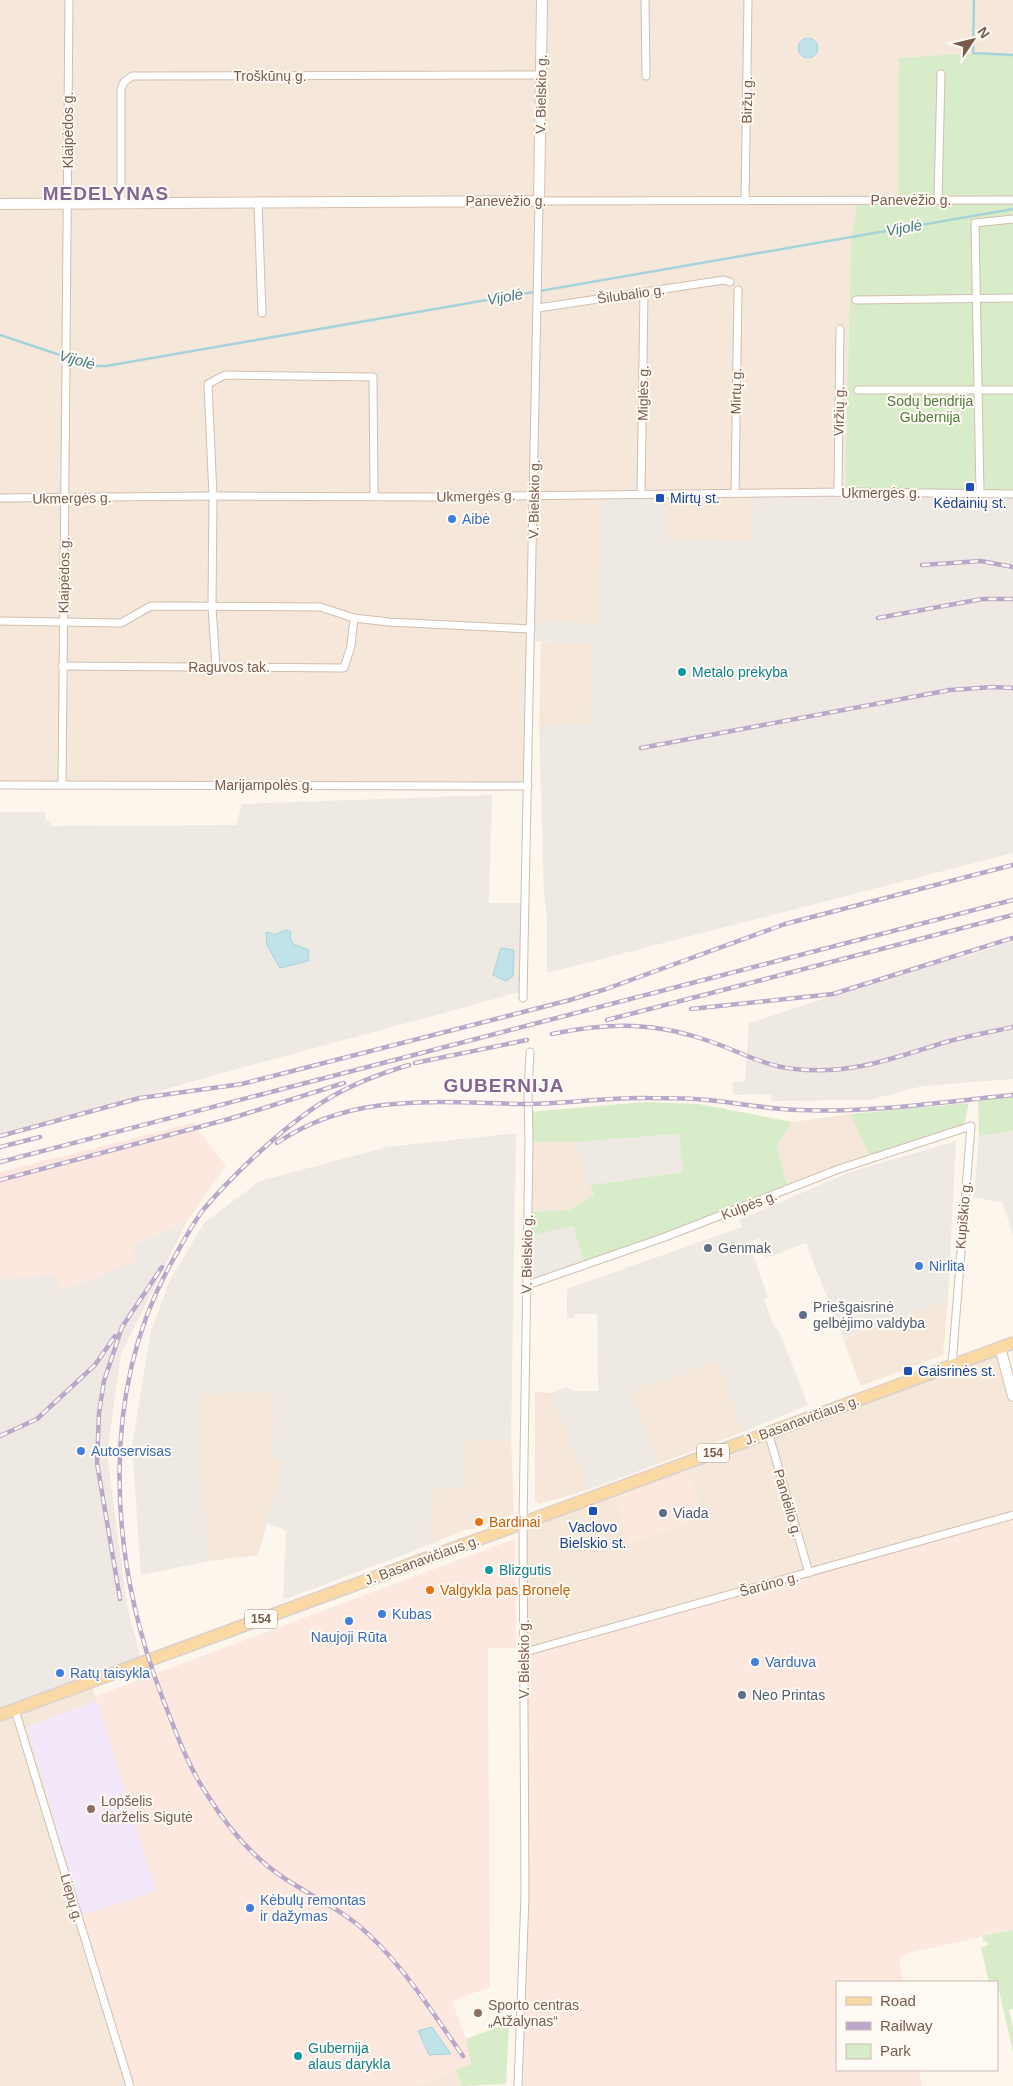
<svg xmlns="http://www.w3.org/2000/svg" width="1013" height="2086" viewBox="0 0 1013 2086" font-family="Helvetica,sans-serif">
	<rect width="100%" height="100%" fill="#fdf6ec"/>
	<g fill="#f5e8da">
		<path d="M 0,0 L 1013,0 L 1013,55 L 973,53 L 898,200 L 857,201 L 851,245 L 845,492 L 754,493 L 753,541 L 667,539 L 604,494 L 598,624 L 532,621 L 528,786 L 0,785 Z"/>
		<path d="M 541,642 L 593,642 L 591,723 L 539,725 Z"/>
		<path d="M 850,1114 L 869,1155 L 787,1185 L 777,1146 L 792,1122 Z"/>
		<path d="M 529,1142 L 574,1142 L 594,1195 L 569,1210 L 528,1212 Z"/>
		<path d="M 948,1300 L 943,1355 L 861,1386 L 843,1339 Z"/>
		<path d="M 1000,1347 L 1013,1396 L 1013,1515 L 525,1652 L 523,1522 L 615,1489 L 629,1543 L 703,1517 L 684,1463 Z"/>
		<path d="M 719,1361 L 743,1432 L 658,1464 L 631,1391 Z"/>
		<path d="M 274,1391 L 275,1419 L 284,1463 L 258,1555 L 209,1561 L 200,1447 L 202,1394 Z"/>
		<path d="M 535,1392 L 552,1393 L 590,1489 L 539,1504 L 535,1501 Z"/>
		<path d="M 465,1440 L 511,1440 L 514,1514 L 474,1529 L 464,1530 L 429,1545 L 433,1492 L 441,1488 L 465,1488 Z"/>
		<path d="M 91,1682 L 156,1891 L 79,1916 L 130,2086 L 0,2086 L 0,1715 Z"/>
		<path d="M 456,2070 L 462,2086 L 418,2086 L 418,2085 Z"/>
	</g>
	<g fill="#fde8e0">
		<path d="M 193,1123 L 226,1166 L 187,1221 L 131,1246 L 138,1260 L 62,1291 L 0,1280 L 0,1172 Z"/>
		<path d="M 684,1463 L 703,1517 L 629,1543 L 615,1489 Z"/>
		<path d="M 1013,1515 L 1013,1930 L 908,1953 L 899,1961 L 903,1982 L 837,1982 L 837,2070 L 919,2070 L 922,2086 L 518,2086 L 520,2050 L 525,1652 Z"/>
		<path d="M 511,1540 L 515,1542 L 516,1648 L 488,1648 L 490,1987 L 452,2001 L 466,2039 L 471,2064 L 418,2086 L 133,2086 L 82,1915 L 156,1891 L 96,1696 Z"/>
	</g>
	<g fill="#efe9e4">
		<path d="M 754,492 L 1013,494 L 1013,853 L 547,973 L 547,916 L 544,895 L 539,725 L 591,723 L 593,643 L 531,641 L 532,621 L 598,624 L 604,494 L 668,494 L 667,539 L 752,541 Z"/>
		<path d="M 492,795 L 489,903 L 526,903 L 524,991 L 190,1082 L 0,1139 L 0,812 L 45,812 L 46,821 L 51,821 L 51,826 L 236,825 L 242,804 Z"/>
		<path d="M 1013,941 L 1013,1079 L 923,1086 L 869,1100 L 771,1101 L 771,1094 L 733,1095 L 733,1082 L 745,1081 L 749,1023 L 922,967 L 971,955 Z"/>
		<path d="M 1013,1131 L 1013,1235 L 1002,1202 L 974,1198 L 979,1136 Z"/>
		<path d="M 516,1133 L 511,1440 L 465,1440 L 465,1488 L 441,1488 L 433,1492 L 429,1545 L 283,1600 L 286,1530 L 267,1523 L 284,1463 L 272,1458 L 275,1419 L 274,1392 L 202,1394 L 200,1447 L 209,1561 L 141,1575 L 132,1446 L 151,1331 L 170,1280 L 204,1223 L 260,1181 L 387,1147 Z"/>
		<path d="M 679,1134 L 683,1172 L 590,1185 L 574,1142 Z"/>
		<path d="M 956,1141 L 948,1300 L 843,1338 L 806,1243 L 766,1258 L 760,1238 L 749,1242 L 768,1298 L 764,1299 L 773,1325 L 779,1331 L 808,1405 L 743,1432 L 719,1361 L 632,1391 L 658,1464 L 590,1489 L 552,1393 L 566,1387 L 574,1391 L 598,1391 L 597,1314 L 574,1314 L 574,1318 L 567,1318 L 567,1289 L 742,1227 L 739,1220 L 850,1172 Z"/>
		<path d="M 187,1221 L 121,1354 L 107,1454 L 127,1606 L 141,1658 L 0,1709 L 0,1280 L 54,1273 L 62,1291 L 137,1260 L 131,1246 Z"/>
		<path d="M 573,1226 L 585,1265 L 527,1285 L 528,1236 Z"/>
	</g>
	<path fill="#f3e8fa" d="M 97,1700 L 156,1891 L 82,1915 L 27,1727 Z"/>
	<g fill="#d8ecc9">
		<path d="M 973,53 L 1013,55 L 1013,494 L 845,492 L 851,245 L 857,200 L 898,200 L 899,58 Z"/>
		<path d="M 1013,1096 L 1013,1131 L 979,1136 L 978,1101 Z"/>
		<path d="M 645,1102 L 699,1104 L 792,1122 L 777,1146 L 787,1185 L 782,1192 L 585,1265 L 573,1226 L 528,1236 L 528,1212 L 569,1210 L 594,1195 L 590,1185 L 683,1172 L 679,1134 L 574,1142 L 529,1142 L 529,1112 Z"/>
		<path d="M 969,1103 L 964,1125 L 869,1155 L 850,1114 Z"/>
		<path d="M 1013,1930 L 1013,2009 L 1009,2010 L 1013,2027 L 1013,2052 L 997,1982 L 989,1982 L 981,1948 L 988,1945 L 987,1941 L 983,1941 L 983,1936 Z"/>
		<path d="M 503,2025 L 509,2026 L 506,2084 L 462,2086 L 456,2070 L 471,2064 L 466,2039 Z"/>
	</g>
	<g fill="#bfe3e8" stroke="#a5d3da">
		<circle cx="808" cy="48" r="10"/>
		<path d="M 286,930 L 291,932 L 290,938 L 293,944 L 309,950 L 308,961 L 280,968 L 267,945 L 266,933 L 269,932 L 274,935 Z"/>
		<path d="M 501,948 L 514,950 L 513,976 L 506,981 L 493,975 Z"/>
		<path d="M 432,2027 L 451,2054 L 450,2054 L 429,2055 L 418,2031 Z"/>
	</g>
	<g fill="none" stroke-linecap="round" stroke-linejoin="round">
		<g stroke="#a5d3da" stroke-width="2.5">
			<path d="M 974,0 L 973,53 L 1013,55"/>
			<path d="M 0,335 L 93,366 L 106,366 L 1013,209"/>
		</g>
		<g stroke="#d1beb0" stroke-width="9">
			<g id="street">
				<path d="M 645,0 L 646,76"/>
				<path d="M 938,200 L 941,74"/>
				<path d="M 745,201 L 748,0"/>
				<path d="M 258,203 L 262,313"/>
				<path d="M 121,204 L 121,89 L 124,82 L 132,76 L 541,75"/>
				<path d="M 856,300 L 1013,298"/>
				<path d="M 538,308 L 724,280 L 730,282"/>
				<path d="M 66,350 L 69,0"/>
				<path d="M 858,390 L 1013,390"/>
				<path d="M 838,492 L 840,329"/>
				<path d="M 735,493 L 738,290"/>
				<path d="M 980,493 L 975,223 L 1013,219"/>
				<path d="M 641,494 L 644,293"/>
				<path d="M 0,498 L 213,496 L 429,497 L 845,492 L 1013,494"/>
				<path d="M 0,621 L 121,623 L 151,606 L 320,607 L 354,618 L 388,622 L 531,629"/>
				<path d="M 62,666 L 344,668 L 351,646 L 354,618"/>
				<path d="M 216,667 L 212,607 L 213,496 L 208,384 L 225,375 L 373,377 L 374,496"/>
				<path d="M 0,785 L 528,786"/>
				<path d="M 62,785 L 66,365"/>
				<path d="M 523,998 L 539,201 L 1013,200"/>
				<path d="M 527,1285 L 665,1237 L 839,1169 L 971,1126 L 952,1365"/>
				<path d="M 768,1432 L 809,1573"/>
				<path d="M 525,1652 L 1013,1515"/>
				<path d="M 15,1710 L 130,2086"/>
				<path d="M 518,2086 L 525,1896 L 523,1522 L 529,1142 L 528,1091 L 530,1052"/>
			</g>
		</g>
		<g stroke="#d6c0b0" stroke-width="12">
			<g id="secondary">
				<path d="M 0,204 L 539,201 L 542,0"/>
				<path d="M 1000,1347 L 1013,1396"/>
			</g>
		</g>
		<g stroke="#dad1cd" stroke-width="14">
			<path id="primary" d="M 0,1715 L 1013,1343"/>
		</g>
		<use href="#street" stroke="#fff" stroke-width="7"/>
		<use href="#secondary" stroke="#fff" stroke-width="10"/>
		<use href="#primary" stroke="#fbd9a5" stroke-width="11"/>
		<g stroke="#b9a8c9" stroke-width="4.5">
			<g id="rail">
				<path d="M 922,565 L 981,561 L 1013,567"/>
				<path d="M 878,618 L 982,599 L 1013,599"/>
				<path d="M 641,748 L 950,690 L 993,687 L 1013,688"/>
				<path d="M 691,1009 L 833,994 L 1013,938"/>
				<path d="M 607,1020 L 1013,915"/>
				<path d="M 552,1034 C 611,1022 656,1022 712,1042 C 740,1052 765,1066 795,1069 C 852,1075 893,1058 946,1042 C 968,1036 991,1032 1013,1027"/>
				<path d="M 415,1063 L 527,1040"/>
				<path d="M 409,1065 C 341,1085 307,1108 255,1156 C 237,1173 219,1191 203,1210 C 192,1225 183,1242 174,1258 C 98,1390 109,1556 161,1694 C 175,1730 187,1765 208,1796 C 228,1828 252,1857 284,1878 C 308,1894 336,1907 358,1925 C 401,1961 431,2011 463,2056"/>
				<path d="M 0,1136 L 140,1098 L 242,1084 L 570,1000 L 606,989 L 785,924 L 1013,865"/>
				<path d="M 277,1143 C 354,1091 438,1103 526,1104 C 566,1104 607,1097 647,1098 C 667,1098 688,1098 708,1100 C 738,1103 767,1109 798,1110 C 869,1113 942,1102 1013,1095"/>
				<path d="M 0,1147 L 40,1137"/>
				<path d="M 0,1162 L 1013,900"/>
				<path d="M 0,1180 L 229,1119 L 344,1083"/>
				<path d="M 0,1436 L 37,1419 L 95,1365 L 115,1336"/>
				<path d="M 120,1599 L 97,1463 L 99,1413 L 104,1381 L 122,1327 L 162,1267"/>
			</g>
		</g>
		<use href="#rail" stroke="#fffaf3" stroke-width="2.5" stroke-dasharray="8" stroke-linecap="butt"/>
	</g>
	<g fill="#1a4fb4" stroke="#fffaf3" stroke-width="2">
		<rect x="965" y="482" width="10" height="10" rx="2.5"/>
		<rect x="655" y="493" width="10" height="10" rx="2.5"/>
		<rect x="903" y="1366" width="10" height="10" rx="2.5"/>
		<rect x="588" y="1506" width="10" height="10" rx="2.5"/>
	</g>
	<g fill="#3f7fe0" stroke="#fffaf3" stroke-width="2">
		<circle cx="452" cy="519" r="5"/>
		<circle cx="919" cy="1266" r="5"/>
		<circle cx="81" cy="1451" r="5"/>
		<circle cx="382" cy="1614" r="5"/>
		<circle cx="349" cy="1621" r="5"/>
		<circle cx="755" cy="1662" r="5"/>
		<circle cx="60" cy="1673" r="5"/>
		<circle cx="250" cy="1908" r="5"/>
	</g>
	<g fill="#0f9aa8" stroke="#fffaf3" stroke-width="2">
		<circle cx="682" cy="672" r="5"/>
		<circle cx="489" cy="1570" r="5"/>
		<circle cx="298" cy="2056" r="5"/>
	</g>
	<g fill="#5c6f8a" stroke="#fffaf3" stroke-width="2">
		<circle cx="708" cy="1248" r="5"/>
		<circle cx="803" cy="1315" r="5"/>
		<circle cx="663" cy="1513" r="5"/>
		<circle cx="742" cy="1695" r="5"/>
	</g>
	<g fill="#e8710a" stroke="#fffaf3" stroke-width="2">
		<circle cx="479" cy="1522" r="5"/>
		<circle cx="430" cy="1590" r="5"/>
	</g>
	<g fill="#8d6e63" stroke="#fffaf3" stroke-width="2">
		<circle cx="91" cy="1809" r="5"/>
		<circle cx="478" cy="2013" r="5"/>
	</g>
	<g text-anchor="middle" stroke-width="4" stroke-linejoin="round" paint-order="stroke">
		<g fill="#fffaf3" stroke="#a28b7f" stroke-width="1">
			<rect x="697" y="1443.5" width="32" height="19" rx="4"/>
			<rect x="245" y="1609.5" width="32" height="19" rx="4"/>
		</g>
		<g font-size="12" font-weight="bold" fill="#7a5c4d">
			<text x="713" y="1457">154</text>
			<text x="261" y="1623">154</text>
		</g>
		<g font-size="14" fill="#7a5c4d" stroke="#fffaf3">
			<text x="270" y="81">Troškūnų g.</text>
			<text transform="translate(541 94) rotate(-89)" y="5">V. Bielskio g.</text>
			<text transform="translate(747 100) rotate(-89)" y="5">Biržų g.</text>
			<text transform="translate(68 130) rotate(-90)" y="5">Klaipėdos g.</text>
			<text x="911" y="205">Panevėžio g.</text>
			<text x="506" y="206">Panevėžio g.</text>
			<text transform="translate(631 294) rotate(-8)" y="5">Šilubalio g.</text>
			<text transform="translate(736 391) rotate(-89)" y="5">Mirtų g.</text>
			<text transform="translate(643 393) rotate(-89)" y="5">Miglės g.</text>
			<text transform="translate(839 411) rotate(-89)" y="5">Viržių g.</text>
			<text x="881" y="498">Ukmergės g.</text>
			<text transform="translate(476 496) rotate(-1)" y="5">Ukmergės g.</text>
			<text transform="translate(72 498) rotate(-1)" y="5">Ukmergės g.</text>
			<text transform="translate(534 499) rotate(-89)" y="5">V. Bielskio g.</text>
			<text transform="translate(64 575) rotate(-89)" y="5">Klaipėdos g.</text>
			<text x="229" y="672">Raguvos tak.</text>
			<text x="264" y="790">Marijampolės g.</text>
			<text transform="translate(749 1205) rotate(-21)" y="5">Kulpės g.</text>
			<text transform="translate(963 1215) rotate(-85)" y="5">Kupiškio g.</text>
			<text transform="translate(527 1254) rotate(-89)" y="5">V. Bielskio g.</text>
			<text transform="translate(802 1420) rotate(-20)" y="5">J. Basanavičiaus g.</text>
			<text transform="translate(788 1503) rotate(74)" y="5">Pandėlio g.</text>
			<text transform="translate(422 1560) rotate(-20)" y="5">J. Basanavičiaus g.</text>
			<text transform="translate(769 1584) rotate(-15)" y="5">Šarūno g.</text>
			<text transform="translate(524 1659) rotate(-90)" y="5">V. Bielskio g.</text>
			<text transform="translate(72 1898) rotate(74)" y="5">Liepų g.</text>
		</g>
		<g font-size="14" fill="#537a41" stroke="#fffaf3">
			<text x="930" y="406">Sodų bendrija<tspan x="930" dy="16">Gubernija</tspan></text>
		</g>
		<g font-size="14" fill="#164399" stroke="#fffaf3" text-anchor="start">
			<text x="670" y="503">Mirtų st.</text>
			<text x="970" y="508" text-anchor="middle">Kėdainių st.</text>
			<text x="918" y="1376">Gaisrinės st.</text>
			<text x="593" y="1532" text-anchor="middle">Vaclovo<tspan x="593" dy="16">Bielskio st.</tspan></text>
		</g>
		<g font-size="14" fill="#366cbe" stroke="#fffaf3" text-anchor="start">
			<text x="462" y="524">Aibė</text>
			<text x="929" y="1271">Nirlita</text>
			<text x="91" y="1456">Autoservisas</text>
			<text x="392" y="1619">Kubas</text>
			<text x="349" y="1642" text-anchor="middle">Naujoji Rūta</text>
			<text x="765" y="1667">Varduva</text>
			<text x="70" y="1678">Ratų taisykla</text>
			<text x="260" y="1905">Kėbulų remontas<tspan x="260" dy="16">ir dažymas</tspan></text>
		</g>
		<g font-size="14" fill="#0d838f" stroke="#fffaf3" text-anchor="start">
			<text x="692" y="677">Metalo prekyba</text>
			<text x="499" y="1575">Blizgutis</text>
			<text x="308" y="2053">Gubernija<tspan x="308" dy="16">alaus darykla</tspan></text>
		</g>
		<g font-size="14" fill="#4e5e75" stroke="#fffaf3" text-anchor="start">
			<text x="718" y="1253">Genmak</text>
			<text x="813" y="1312">Priešgaisrinė<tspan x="813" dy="16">gelbėjimo valdyba</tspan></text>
			<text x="673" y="1518">Viada</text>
			<text x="752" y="1700">Neo Printas</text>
		</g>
		<g font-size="14" fill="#c56008" stroke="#fffaf3" text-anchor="start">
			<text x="489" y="1527">Bardinai</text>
			<text x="440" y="1595">Valgykla pas Bronelę</text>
		</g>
		<g font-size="14" fill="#785e54" stroke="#fffaf3" text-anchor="start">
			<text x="101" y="1806">Lopšelis<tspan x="101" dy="16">darželis Sigutė</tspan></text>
			<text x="488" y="2010">Sporto centras<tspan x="488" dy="16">„Atžalynas“</tspan></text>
		</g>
		<g font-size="15" font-style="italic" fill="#437c86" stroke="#fffaf3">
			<text transform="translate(904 228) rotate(-10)" y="5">Vijolė</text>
			<text transform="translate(505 297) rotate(-10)" y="5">Vijolė</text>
			<text transform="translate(77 360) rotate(15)" y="5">Vijolė</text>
		</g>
		<g font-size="19" font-weight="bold" letter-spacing="1" fill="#846695" stroke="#fffaf3">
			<text x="106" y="200">MEDELYNAS</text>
			<text x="504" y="1092">GUBERNIJA</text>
		</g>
	</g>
	<rect x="836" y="1981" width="162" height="90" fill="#fffaf3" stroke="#cabbb1"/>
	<rect x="846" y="1997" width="25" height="8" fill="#fbd9a5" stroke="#cabbb1"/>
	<text x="880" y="2006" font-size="15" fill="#7a5c4d">Road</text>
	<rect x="846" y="2022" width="25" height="8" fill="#b9a8c9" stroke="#cabbb1"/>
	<text x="880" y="2031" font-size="15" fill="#7a5c4d">Railway</text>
	<rect x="846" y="2044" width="25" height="15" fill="#d8ecc9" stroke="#cabbb1"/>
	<text x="880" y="2056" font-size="15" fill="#7a5c4d">Park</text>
	<g transform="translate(973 40) rotate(55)" stroke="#fffaf3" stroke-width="4" paint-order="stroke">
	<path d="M0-4L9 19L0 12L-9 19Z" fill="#7a5c4d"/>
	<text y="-8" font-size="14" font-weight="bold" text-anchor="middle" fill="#7a5c4d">N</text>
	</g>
</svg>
